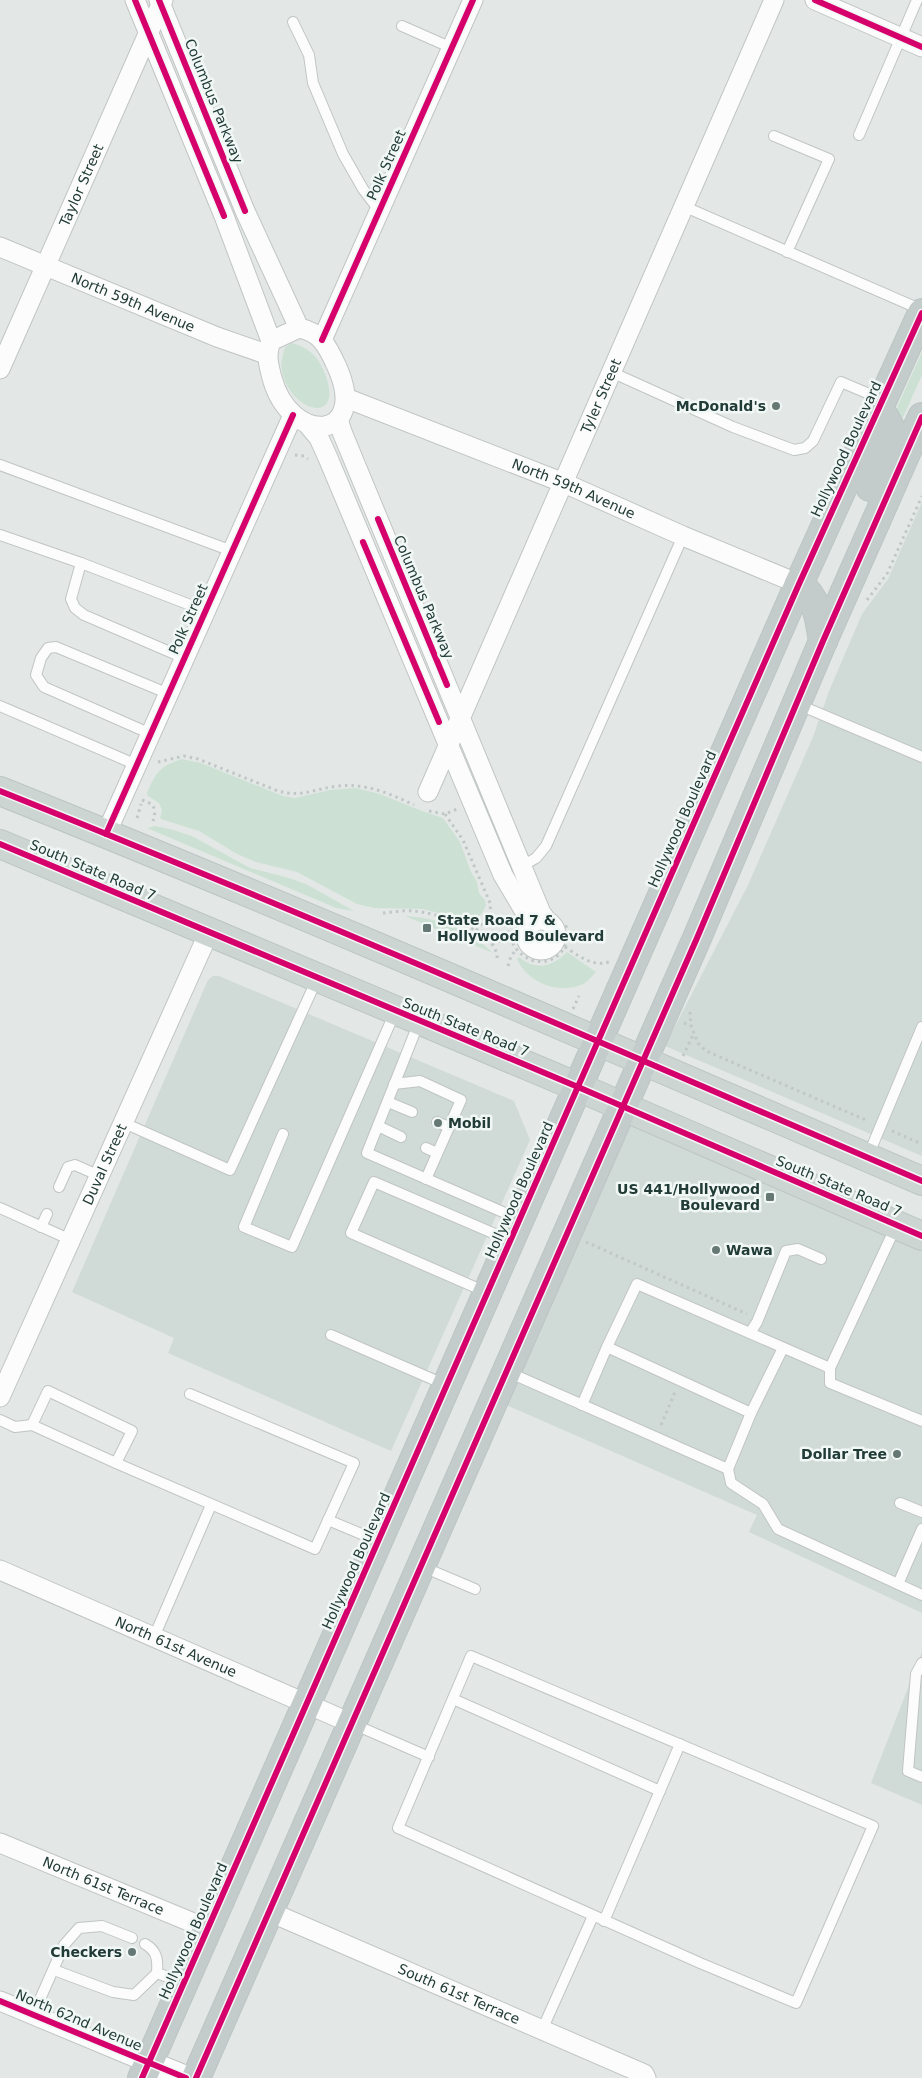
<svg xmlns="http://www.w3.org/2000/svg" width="922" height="2078" viewBox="0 0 922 2078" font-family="'DejaVu Sans',sans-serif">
	<rect width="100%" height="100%" fill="#e3e8e6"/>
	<g fill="#d0dad6">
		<path d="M 922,502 L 922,1156 L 665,1046 L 748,885 L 813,737 L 829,691 L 862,614 L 888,579 Z"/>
		<path d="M 213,976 L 219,976 L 514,1101 L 530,1140 L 391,1451 L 168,1353 L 174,1338 L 72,1292 L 208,980 Z"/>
		<path d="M 634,1112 L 922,1242 L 922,1613 L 749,1532 L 757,1515 L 504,1404 Z"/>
		<path d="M 922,1652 L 922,1805 L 871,1783 Z"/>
	</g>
	<g fill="#cce1d4">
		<path d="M 292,343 C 307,347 317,355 323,369 C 349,429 288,412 282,370 C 280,362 283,355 285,347 Z"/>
		<path d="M 922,352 L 922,375 L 900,424 L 895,412 Z"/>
		<path d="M 182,759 L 201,763 L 283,796 L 295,798 L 330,790 L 356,788 L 380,794 L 422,811 L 443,818 L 460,842 L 471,872 L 477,882 L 479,893 L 485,900 L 486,905 L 483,912 L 473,922 L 423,909 L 374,908 L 357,904 L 297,872 L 256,862 L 237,854 L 199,831 L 161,819 L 160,818 L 162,810 L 159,803 L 148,796 L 147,793 C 156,772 160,766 182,759 Z"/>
		<path d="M 475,779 L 478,781 L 518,879 L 515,880 L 472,781 Z"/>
		<path d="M 155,826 L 170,829 L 192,836 L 250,868 L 289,878 L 308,885 L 354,911 L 336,908 L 147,828 Z"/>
		<path d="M 405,916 C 440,918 467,929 493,953 Z"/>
		<path d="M 567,952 L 596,972 C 593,975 589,980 585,983 C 560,996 528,983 517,959 L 519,957 C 535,971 553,967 567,952 Z"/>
	</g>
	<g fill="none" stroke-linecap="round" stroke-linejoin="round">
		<g stroke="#c0c5c3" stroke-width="12">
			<g id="service">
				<path d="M 293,22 L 309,55 L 313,83 L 343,154 L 363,189 L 379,210"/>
				<path d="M 402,26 L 452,48"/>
				<path d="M 859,135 L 917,0"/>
				<path d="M 774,136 L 829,159 L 787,252"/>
				<path d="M 683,206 L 922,310"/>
				<path d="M 611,372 L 733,427 L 794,450 L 805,448 L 813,441 L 841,382 L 881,399"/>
				<path d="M 0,465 L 232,551"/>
				<path d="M 0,535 L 81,563"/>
				<path d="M 184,658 L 84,615 L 75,608 L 71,599 L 81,563 L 206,611"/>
				<path d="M 797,704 L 922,757"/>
				<path d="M 0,706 L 137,765"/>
				<path d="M 151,734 L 44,687 L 36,675 L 41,658 L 48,648 L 56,647 L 169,694"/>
				<path d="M 522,866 L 536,858 L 546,846 L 683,536"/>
				<path d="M 419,1022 L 367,1153 L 519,1219"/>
				<path d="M 394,1084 L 420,1081 L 461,1100 L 426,1179"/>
				<path d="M 388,1102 L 412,1112"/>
				<path d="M 437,1122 L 449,1127"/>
				<path d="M 124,1123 L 230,1170 L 317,979"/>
				<path d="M 378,1126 L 401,1137"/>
				<path d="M 283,1134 L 244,1227 L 292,1247 L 395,1012"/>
				<path d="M 426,1148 L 437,1153"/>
				<path d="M 868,1156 L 922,1027"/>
				<path d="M 59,1187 L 68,1167 L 75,1165 L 100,1176"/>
				<path d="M 0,1208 L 71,1240"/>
				<path d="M 41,1227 L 47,1214"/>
				<path d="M 486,1292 L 351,1233 L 374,1182 L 509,1240"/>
				<path d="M 750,1333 L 757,1322 L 786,1251 L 798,1249 L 821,1259"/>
				<path d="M 331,1335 L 446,1385"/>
				<path d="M 607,1347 L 637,1284 L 830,1368 L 830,1383 L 922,1421"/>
				<path d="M 830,1368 L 896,1226"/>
				<path d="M 508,1372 L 728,1469"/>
				<path d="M 48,1391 L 132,1431 L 116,1463 L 32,1425 Z"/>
				<path d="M 582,1405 L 607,1347 L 751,1413 L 728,1469 L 731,1483 L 763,1504 L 778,1529 L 922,1595"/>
				<path d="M 751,1413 L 783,1348"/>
				<path d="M 0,1420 L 15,1427 L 32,1425"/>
				<path d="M 116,1463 L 315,1549 L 354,1463 L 190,1394"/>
				<path d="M 900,1503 L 922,1512"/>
				<path d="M 328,1520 L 378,1541"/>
				<path d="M 423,1567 L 475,1589"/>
				<path d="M 898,1584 L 922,1529"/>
				<path d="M 154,1637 L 211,1505"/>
				<path d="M 471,1656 L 873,1826 L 796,2003 L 700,1963 L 398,1828 Z"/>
				<path d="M 922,1663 L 916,1674 L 908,1771 L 922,1777"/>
				<path d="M 453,1699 L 660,1791"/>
				<path d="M 353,1724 L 429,1757"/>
				<path d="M 604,1921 L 680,1744"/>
				<path d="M 54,1970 L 113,1992 L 134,1995 L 157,1973 C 158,1959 157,1951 145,1944"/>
				<path d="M 157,1973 L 184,1983"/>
				<path d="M 33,2015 L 64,1945 L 79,1928 L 102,1926 L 132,1938"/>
				<path d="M 542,2030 L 593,1916"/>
			</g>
		</g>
		<g stroke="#c0c5c3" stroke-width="21">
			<g id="minor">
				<path d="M 135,0 L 224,216 L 271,341"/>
				<path d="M 159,0 L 245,211 L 299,328"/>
				<path d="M 815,0 L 922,47"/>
				<path id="s1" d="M 0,247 L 217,337 L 266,354"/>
				<path d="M 299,328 C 321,332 328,347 337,367 C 370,441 291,447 272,378 C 268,363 266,355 271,341 Z"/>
				<path d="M 322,340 L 473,0"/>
				<path id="s2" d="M 0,369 L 163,0"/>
				<path id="s3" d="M 346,398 L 564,483 L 683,536 L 799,584"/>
				<path d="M 338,419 L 342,432 L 541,913 L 547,921"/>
				<path d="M 309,426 L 319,438 L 328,458 L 503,875 L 525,912 L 527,929"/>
				<path id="s4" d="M 428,792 L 774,0"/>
				<path d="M 106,834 L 293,415"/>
				<circle cx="541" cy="935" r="15"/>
				<path id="s5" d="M 0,1397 L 209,932"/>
				<path id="s6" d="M 0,1570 L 353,1724"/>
				<path id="s7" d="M 0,1843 L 208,1929"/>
				<path id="s8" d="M 270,1912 L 644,2074 L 646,2078"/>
				<path d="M 0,2001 L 149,2063"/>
			</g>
		</g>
		<g stroke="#c0c5c3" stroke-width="26">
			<path id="tertiary" d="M 149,2063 L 186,2078"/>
		</g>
		<g stroke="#bcc5c3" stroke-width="30">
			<g id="primary">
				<path d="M 0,791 C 310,915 615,1049 922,1181"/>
				<path d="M 0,844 L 578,1087 L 922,1236"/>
			</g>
		</g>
		<g stroke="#bcc5c3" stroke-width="30">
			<g id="trunk">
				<path d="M 870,487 L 884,456 L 891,429 L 885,418 L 878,410"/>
				<path d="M 799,584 C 818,599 819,618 823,641"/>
				<path d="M 142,2078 L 799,584 L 922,313"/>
				<path d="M 196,2078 L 697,938 L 823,641 L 922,417"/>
			</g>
		</g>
		<g stroke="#c0c8c7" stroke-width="3" stroke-dasharray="2.5 4" stroke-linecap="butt">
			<path d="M 295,455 L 304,456 L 308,459"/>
			<path d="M 867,600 L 887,574 L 922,496"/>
			<path d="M 158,762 L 184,756 L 198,759 L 278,791 C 302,798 316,788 339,786 C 366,783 391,794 414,805"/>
			<path d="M 142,800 C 154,804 157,808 153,821"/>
			<path d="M 429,811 L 445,814 L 457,809"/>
			<path d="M 445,814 L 463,840 L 491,905 L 489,914 L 476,931"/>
			<path d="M 137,818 L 141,804"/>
			<path d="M 383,913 C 393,912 404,910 414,911 C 437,913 500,931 497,960"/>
			<path d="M 488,916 L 506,925 L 508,932"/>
			<path d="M 510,937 C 525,978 578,964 565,922"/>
			<path d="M 492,944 L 510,937"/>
			<path d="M 565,947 C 579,956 592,967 609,962"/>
			<path d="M 508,966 L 511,956 L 516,950"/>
			<path d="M 573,1009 L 579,996"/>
			<path d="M 690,1012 L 691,1026"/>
			<path d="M 684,1023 L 691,1026 L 698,1043 L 706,1051 L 868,1121"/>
			<path d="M 683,1056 L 693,1035"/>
			<path d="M 892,1131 L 922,1144"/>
			<path d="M 586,1242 L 747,1314"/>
			<path d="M 661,1425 L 675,1392"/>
		</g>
		<use href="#service" stroke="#fbfcfb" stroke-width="10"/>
		<use href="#minor" stroke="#fbfcfb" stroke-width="19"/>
		<use href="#tertiary" stroke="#fbfcfb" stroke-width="24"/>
		<use href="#primary" stroke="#cdd5d3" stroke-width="28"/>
		<use href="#trunk" stroke="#c3ccca" stroke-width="28"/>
		<g stroke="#f1f7f5" stroke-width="9">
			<g id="cycleway">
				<path d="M 135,0 L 224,216"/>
				<path d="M 159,0 L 245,211"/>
				<path d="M 815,0 L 922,47"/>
				<path d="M 322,340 L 473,0"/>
				<path d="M 378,519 L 447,685"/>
				<path d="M 363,542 L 439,722"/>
				<path d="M 0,791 C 310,915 615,1049 922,1181"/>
				<path d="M 106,834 L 293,415"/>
				<path d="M 0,844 L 578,1087 L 922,1236"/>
				<path d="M 0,2001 L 186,2078"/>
				<path d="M 142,2078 L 799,584 L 922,313"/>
				<path d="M 196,2078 L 697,938 L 823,641 L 922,417"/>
			</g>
		</g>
		<use href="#cycleway" stroke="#d6006c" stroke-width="6"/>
	</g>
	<g fill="#657874" stroke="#f1f7f5" stroke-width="2">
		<circle cx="776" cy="406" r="5"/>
		<rect x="422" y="923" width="10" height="10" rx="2.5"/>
		<circle cx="438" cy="1123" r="5"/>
		<rect x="765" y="1192" width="10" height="10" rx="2.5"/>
		<circle cx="716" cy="1250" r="5"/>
		<circle cx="897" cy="1454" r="5"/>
		<circle cx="132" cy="1952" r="5"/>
	</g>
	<g text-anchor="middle" stroke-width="5" stroke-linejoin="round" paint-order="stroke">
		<g font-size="14" fill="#213b36" stroke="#f1f7f5">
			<text transform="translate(214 101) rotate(68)" y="5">Columbus Parkway</text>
			<text transform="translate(386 165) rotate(-66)" y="5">Polk Street</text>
			<text dy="5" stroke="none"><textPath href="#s2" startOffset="201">Taylor Street</textPath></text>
			<text dy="5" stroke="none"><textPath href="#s1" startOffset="144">North 59th Avenue</textPath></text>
			<text dy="5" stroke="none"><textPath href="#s4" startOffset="432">Tyler Street</textPath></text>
			<text transform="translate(846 449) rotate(-65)" y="5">Hollywood Boulevard</text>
			<text dy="5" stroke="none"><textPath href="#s3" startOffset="245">North 59th Avenue</textPath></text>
			<text transform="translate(424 597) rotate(67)" y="5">Columbus Parkway</text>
			<text transform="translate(188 619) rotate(-66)" y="5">Polk Street</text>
			<text transform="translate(682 819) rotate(-66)" y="5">Hollywood Boulevard</text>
			<text transform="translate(93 870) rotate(23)" y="5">South State Road 7</text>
			<text transform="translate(466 1027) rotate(22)" y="5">South State Road 7</text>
			<text dy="5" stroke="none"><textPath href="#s5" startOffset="255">Duval Street</textPath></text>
			<text transform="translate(839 1186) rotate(23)" y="5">South State Road 7</text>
			<text transform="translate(519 1190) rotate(-66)" y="5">Hollywood Boulevard</text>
			<text transform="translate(356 1561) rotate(-66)" y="5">Hollywood Boulevard</text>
			<text dy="5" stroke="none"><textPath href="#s6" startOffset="192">North 61st Avenue</textPath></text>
			<text dy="5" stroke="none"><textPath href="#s7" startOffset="112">North 61st Terrace</textPath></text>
			<text transform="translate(193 1931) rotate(-66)" y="5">Hollywood Boulevard</text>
			<text dy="5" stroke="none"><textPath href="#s8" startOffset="206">South 61st Terrace</textPath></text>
			<text transform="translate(79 2020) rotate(23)" y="5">North 62nd Avenue</text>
		</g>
		<g font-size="14" font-weight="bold" fill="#213b36" stroke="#f1f7f5" text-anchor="end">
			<text x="766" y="411">McDonald's</text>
			<text x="437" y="925" text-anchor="start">State Road 7 &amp;<tspan x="437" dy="16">Hollywood Boulevard</tspan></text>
			<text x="448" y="1128" text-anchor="start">Mobil</text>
			<text x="760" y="1194">US 441/Hollywood<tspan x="760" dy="16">Boulevard</tspan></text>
			<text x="726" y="1255" text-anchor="start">Wawa</text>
			<text x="887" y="1459">Dollar Tree</text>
			<text x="122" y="1957">Checkers</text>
		</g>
	</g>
</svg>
